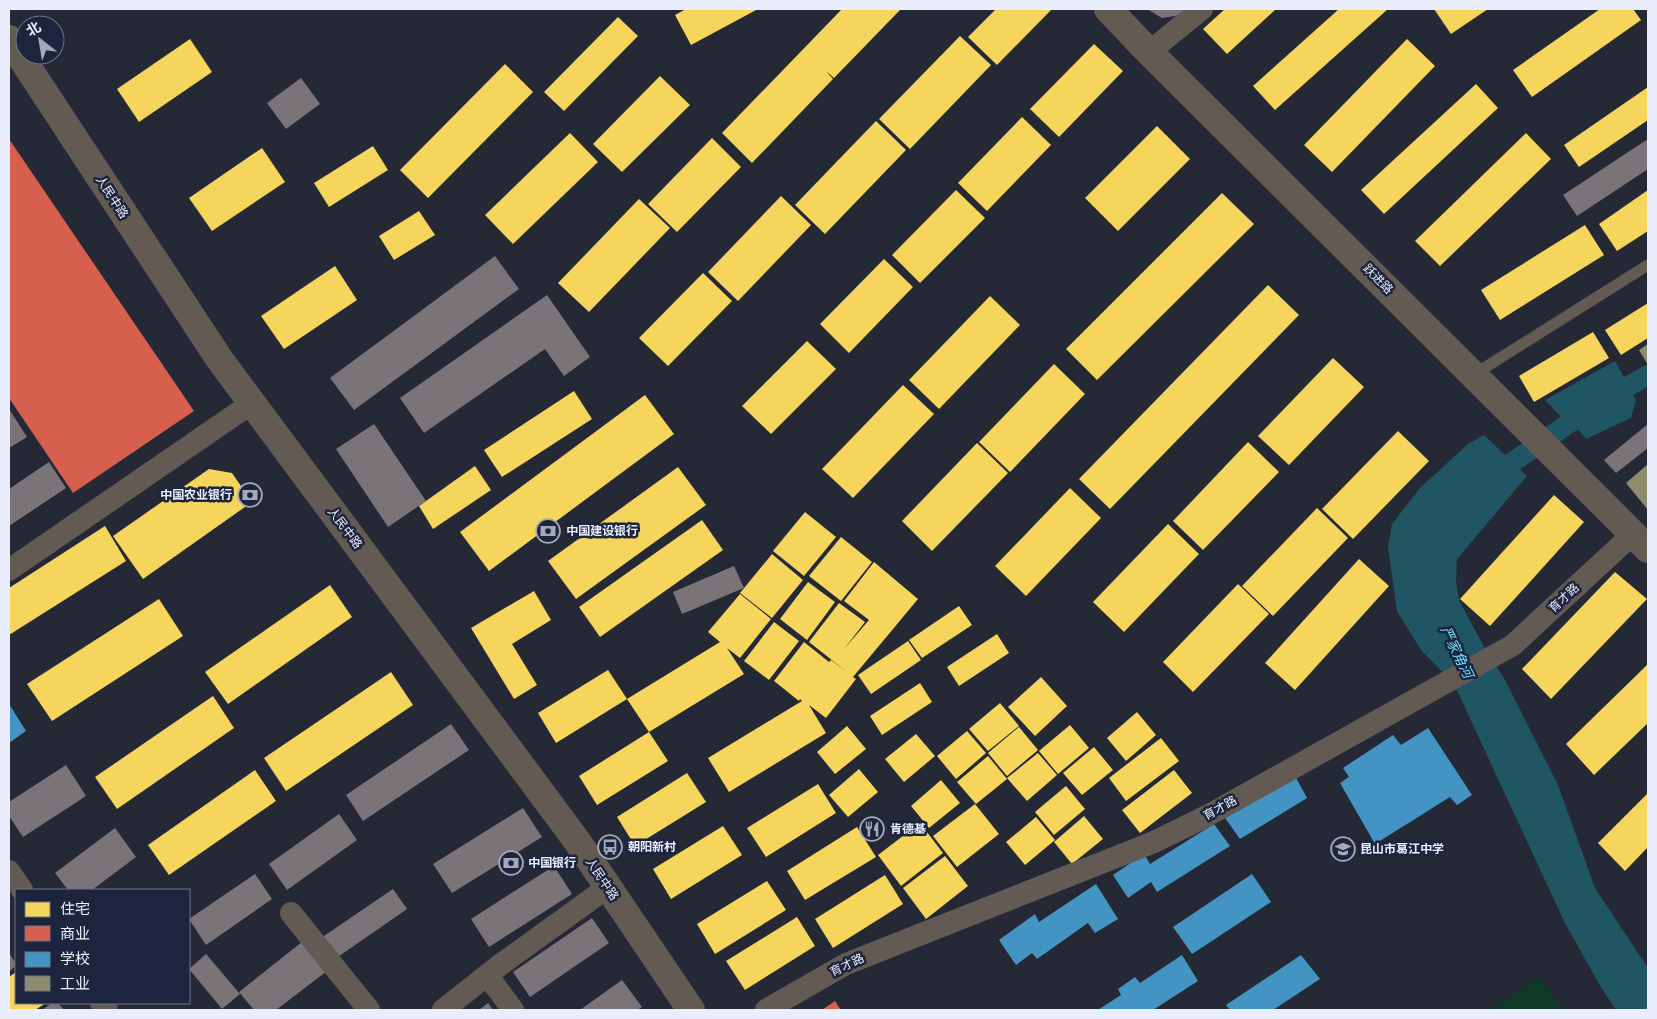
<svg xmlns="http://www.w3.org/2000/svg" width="1657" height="1019" viewBox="0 0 1657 1019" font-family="Poppins,'Noto Sans SC',sans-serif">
	<rect width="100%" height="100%" fill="#252936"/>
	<path fill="#0e3926" d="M 1540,977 L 1561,1010 L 1490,1010 Z"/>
	<g fill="#205663">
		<path d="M 1615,361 L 1636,400 L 1631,418 L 1586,439 L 1579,430 L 1575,431 L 1545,400 Z"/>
		<path d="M 1484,435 L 1527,476 L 1457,559 L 1456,581 L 1459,600 L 1484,647 L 1505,680 L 1558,785 L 1595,888 L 1648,968 L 1648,1010 L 1616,1010 L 1599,984 L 1564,921 L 1454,684 L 1421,650 L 1397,611 L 1388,547 L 1392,524 L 1420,488 L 1468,444 Z"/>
	</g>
	<g fill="#f6d55c">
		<path d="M 686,9 L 758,9 L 691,45 L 675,15 Z"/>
		<path d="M 842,9 L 901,9 L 834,78 L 826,71 L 833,79 L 752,163 L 722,133 Z"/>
		<path d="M 996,9 L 1052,9 L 997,65 L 968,37 Z"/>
		<path d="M 1225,9 L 1276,9 L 1227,54 L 1203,29 Z"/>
		<path d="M 1339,9 L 1388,9 L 1275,110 L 1253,86 Z"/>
		<path d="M 1434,9 L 1488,9 L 1451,34 Z"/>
		<path d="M 1600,9 L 1633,9 L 1641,20 L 1532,97 L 1513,70 Z"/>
		<path d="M 618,17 L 638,36 L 564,111 L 544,92 Z"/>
		<path d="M 960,36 L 991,65 L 910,149 L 879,119 Z"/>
		<path d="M 190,39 L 212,72 L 139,122 L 117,89 Z"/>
		<path d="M 1407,39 L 1435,66 L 1332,172 L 1304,145 Z"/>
		<path d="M 1094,44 L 1123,71 L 1059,137 L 1030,109 Z"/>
		<path d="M 505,64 L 533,92 L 428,198 L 400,170 Z"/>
		<path d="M 660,76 L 690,105 L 622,172 L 593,144 Z"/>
		<path d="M 1476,84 L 1498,108 L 1384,214 L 1361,190 Z"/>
		<path d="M 1648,87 L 1648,120 L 1579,167 L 1564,145 Z"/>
		<path d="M 1022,117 L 1051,145 L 987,211 L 958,183 Z"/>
		<path d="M 876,121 L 906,150 L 825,234 L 795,205 Z"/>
		<path d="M 1157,126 L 1190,159 L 1118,231 L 1085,198 Z"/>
		<path d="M 570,133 L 598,162 L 513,244 L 485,215 Z"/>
		<path d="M 1526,133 L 1551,159 L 1440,266 L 1415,241 Z"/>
		<path d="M 712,138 L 741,167 L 677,232 L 648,204 Z"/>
		<path d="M 373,146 L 388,170 L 329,207 L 314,183 Z"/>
		<path d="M 262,148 L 285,182 L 212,231 L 189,198 Z"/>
		<path d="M 956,190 L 985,218 L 920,283 L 892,255 Z"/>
		<path d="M 1648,190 L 1648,231 L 1617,251 L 1599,224 Z"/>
		<path d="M 1222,193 L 1254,224 L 1097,380 L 1066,349 Z"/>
		<path d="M 781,196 L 811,225 L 738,301 L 708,272 Z"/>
		<path d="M 639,199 L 670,228 L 589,312 L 558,283 Z"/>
		<path d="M 419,211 L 435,235 L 394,260 L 379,236 Z"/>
		<path d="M 1585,225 L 1604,255 L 1500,320 L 1481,290 Z"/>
		<path d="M 884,259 L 913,287 L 849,353 L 820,324 Z"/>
		<path d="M 335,266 L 357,300 L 284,349 L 261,316 Z"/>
		<path d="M 703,273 L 732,301 L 668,366 L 639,338 Z"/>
		<path d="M 1268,285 L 1299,315 L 1110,509 L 1079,479 Z"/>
		<path d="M 990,296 L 1020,325 L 939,409 L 909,380 Z"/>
		<path d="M 1648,303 L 1648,338 L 1621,355 L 1605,330 Z"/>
		<path d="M 1593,332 L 1609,358 L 1534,402 L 1519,376 Z"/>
		<path d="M 807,341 L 836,369 L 771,434 L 742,406 Z"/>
		<path d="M 1333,358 L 1364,387 L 1289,465 L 1258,436 Z"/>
		<path d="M 1054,364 L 1085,394 L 1010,472 L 979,442 Z"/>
		<path d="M 903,385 L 934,414 L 853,498 L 822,469 Z"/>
		<path d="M 574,391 L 592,419 L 502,477 L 484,450 Z"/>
		<path d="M 645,395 L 674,434 L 489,571 L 460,532 Z"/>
		<path d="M 1398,431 L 1429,461 L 1353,539 L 1322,509 Z"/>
		<path d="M 1248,442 L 1279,472 L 1203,550 L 1173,521 Z"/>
		<path d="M 977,443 L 1008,473 L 932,551 L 902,521 Z"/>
		<path d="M 475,466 L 491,490 L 433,529 L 419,506 Z"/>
		<path d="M 678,467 L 706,505 L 576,599 L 548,561 Z"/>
		<path d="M 209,469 L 232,473 L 252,502 L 143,579 L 113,536 Z"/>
		<path d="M 1070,488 L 1101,518 L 1026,596 L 995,566 Z"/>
		<path d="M 1554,495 L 1584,522 L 1490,626 L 1460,599 Z"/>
		<path d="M 1317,508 L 1348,538 L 1273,616 L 1242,586 Z"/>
		<path d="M 805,512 L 836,537 L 804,576 L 773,551 Z"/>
		<path d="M 702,520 L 723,550 L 600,637 L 579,607 Z"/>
		<path d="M 1168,524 L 1199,554 L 1124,632 L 1093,602 Z"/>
		<path d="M 105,526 L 126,561 L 9,635 L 9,588 Z"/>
		<path d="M 841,537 L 872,562 L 841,601 L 809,576 Z"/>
		<path d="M 772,554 L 803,580 L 772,618 L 740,593 Z"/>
		<path d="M 1359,559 L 1389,586 L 1295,690 L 1265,663 Z"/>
		<path d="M 874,562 L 918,599 L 853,677 L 856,679 L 826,718 L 809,705 L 826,733 L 729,792 L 708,758 L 802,701 L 800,699 L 799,701 L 774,681 L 804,642 L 829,662 L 831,660 L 847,672 L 809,642 L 839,603 L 865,622 L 844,649 L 869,620 L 844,601 Z"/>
		<path d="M 1615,572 L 1647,599 L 1551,699 L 1522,669 Z"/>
		<path d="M 808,582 L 835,602 L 807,640 L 780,619 Z"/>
		<path d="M 1238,584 L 1269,614 L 1193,692 L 1163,662 Z"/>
		<path d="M 330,585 L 352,617 L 228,704 L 205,672 Z"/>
		<path d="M 534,591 L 551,620 L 512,644 L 537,685 L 514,699 L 471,628 Z"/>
		<path d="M 740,594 L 771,619 L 740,658 L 727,648 L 744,674 L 649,732 L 668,761 L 597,805 L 579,776 L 649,732 L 627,699 L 556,743 L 538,713 L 608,670 L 627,699 L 720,642 L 708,632 Z"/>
		<path d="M 159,599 L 183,636 L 52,721 L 27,684 Z"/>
		<path d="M 959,606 L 972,625 L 922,658 L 909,640 Z"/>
		<path d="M 774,622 L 799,641 L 769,680 L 744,661 Z"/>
		<path d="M 997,634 L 1009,653 L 959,686 L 947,667 Z"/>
		<path d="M 908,641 L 921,660 L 871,694 L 858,675 Z"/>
		<path d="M 1648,664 L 1648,723 L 1594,775 L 1566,744 Z"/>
		<path d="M 391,672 L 413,705 L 286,791 L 264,758 Z"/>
		<path d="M 1041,677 L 1067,706 L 1035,736 L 1008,707 Z"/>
		<path d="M 920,683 L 932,702 L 882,735 L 870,716 Z"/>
		<path d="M 213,696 L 234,728 L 117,809 L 95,777 Z"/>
		<path d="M 1000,703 L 1019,726 L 988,751 L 969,729 Z"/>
		<path d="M 1137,712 L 1156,735 L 1126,761 L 1107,738 Z"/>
		<path d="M 1070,725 L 1089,748 L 1058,774 L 1039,751 Z"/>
		<path d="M 847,726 L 866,749 L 835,774 L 817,752 Z"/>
		<path d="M 1019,727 L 1038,750 L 1007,776 L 988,753 Z"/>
		<path d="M 967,731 L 986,753 L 956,779 L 937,756 Z"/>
		<path d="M 916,734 L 935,756 L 904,782 L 885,759 Z"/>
		<path d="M 1161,738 L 1179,761 L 1126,801 L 1109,778 Z"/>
		<path d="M 1094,747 L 1113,770 L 1082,795 L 1063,773 Z"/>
		<path d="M 1038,753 L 1057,775 L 1027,801 L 1007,778 Z"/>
		<path d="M 988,756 L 1007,779 L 976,804 L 957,782 Z"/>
		<path d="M 859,769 L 878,792 L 848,817 L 829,795 Z"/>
		<path d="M 255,770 L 276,801 L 169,875 L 148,845 Z"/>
		<path d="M 1174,770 L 1192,793 L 1140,833 L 1122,810 Z"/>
		<path d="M 687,773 L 706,802 L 635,846 L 617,817 Z"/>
		<path d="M 941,780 L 960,803 L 929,828 L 911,806 Z"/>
		<path d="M 818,784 L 836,813 L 766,857 L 747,828 Z"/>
		<path d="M 1066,786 L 1085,809 L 1054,835 L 1035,812 Z"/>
		<path d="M 1648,793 L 1648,847 L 1625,871 L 1598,843 Z"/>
		<path d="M 975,804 L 999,834 L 957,867 L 933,836 Z"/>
		<path d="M 1084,816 L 1103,839 L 1072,864 L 1054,842 Z"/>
		<path d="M 1036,817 L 1055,840 L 1025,865 L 1006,842 Z"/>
		<path d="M 920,823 L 943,853 L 901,886 L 878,855 Z"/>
		<path d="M 723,826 L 742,855 L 671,899 L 653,869 Z"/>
		<path d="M 857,827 L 876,857 L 805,900 L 787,871 Z"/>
		<path d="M 945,856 L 968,886 L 926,919 L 903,888 Z"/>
		<path d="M 885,875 L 903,904 L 833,948 L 815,919 Z"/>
		<path d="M 767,881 L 786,910 L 715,954 L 697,924 Z"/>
		<path d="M 797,917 L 815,946 L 745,990 L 726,961 Z"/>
		<path d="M 16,972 L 16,1003 L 46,1003 L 35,1010 L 9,1010 L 9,977 Z"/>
	</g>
	<g fill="#d6604d">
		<path d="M 9,139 L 194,411 L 73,493 L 9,398 Z"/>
		<path d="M 835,1001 L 841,1010 L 822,1010 Z"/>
	</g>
	<g fill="#4393c3">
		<path d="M 9,704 L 26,731 L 9,743 Z"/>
		<path d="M 1428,728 L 1472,795 L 1457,805 L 1450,797 L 1375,844 L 1340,783 L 1349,777 L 1343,768 L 1393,735 L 1401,745 Z"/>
		<path d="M 1294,774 L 1307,798 L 1240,839 L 1223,815 Z"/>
		<path d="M 1214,824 L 1230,846 L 1157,892 L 1151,882 L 1128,898 L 1113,875 L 1144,854 L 1150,864 Z"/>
		<path d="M 1252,874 L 1271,902 L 1192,954 L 1173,927 Z"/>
		<path d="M 1096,884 L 1118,919 L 1095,933 L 1088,923 L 1037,959 L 1032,953 L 1016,965 L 999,940 L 1035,914 L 1039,922 Z"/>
		<path d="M 1182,955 L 1198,981 L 1153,1010 L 1098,1010 L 1121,995 L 1118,989 L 1135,977 L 1140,983 Z"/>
		<path d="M 1301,955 L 1320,979 L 1273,1010 L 1230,1010 L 1226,1005 Z"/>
	</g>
	<g fill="#8c8c6e">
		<path d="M 1648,344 L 1648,365 L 1639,350 Z"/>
		<path d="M 1648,464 L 1648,510 L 1626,483 Z"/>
	</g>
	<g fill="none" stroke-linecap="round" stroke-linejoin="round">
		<path stroke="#205663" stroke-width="20" d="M 1491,477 L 1594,406 L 1648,375"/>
	</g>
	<g fill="#7a7478">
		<path d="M 1147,9 L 1188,9 L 1181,15 L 1162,18 Z"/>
		<path d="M 301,78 L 320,104 L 286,129 L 267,103 Z"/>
		<path d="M 1648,139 L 1648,169 L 1577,216 L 1563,195 Z"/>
		<path d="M 495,256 L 519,289 L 354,410 L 330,378 Z"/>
		<path d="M 547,295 L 590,357 L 564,376 L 545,349 L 424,433 L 400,398 Z"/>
		<path d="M 9,409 L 27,437 L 9,448 Z"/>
		<path d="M 374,424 L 426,501 L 388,527 L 336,449 Z"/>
		<path d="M 1648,424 L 1648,448 L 1616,473 L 1604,460 Z"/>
		<path d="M 49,462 L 66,488 L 9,526 L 9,489 Z"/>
		<path d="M 734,566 L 744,588 L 682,614 L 673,592 Z"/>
		<path d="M 451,724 L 469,750 L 363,821 L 346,795 Z"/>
		<path d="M 66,765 L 86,796 L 23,837 L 9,816 L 9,802 Z"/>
		<path d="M 523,808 L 542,837 L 452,893 L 433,864 Z"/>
		<path d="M 339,814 L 357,840 L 287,890 L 269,864 Z"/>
		<path d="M 115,828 L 136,857 L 92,890 L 68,890 L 55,873 Z"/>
		<path d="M 554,866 L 572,894 L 489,947 L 471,919 Z"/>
		<path d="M 255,874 L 272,899 L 206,945 L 189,919 Z"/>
		<path d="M 393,889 L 407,909 L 335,959 L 321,938 Z"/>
		<path d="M 592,918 L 609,943 L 530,997 L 513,972 Z"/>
		<path d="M 307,938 L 331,968 L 276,1010 L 254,1010 L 239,992 Z"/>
		<path d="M 9,953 L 16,964 L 16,966 L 9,971 Z"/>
		<path d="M 206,954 L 240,994 L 222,1009 L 189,969 Z"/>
		<path d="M 622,980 L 642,1007 L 637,1010 L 580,1010 Z"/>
		<path d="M 52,1003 L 58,1003 L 64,1010 L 42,1010 Z"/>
		<path d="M 488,1003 L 493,1010 L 479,1010 Z"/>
	</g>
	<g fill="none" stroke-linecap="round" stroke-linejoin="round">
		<path stroke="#645a54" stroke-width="11" d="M 1473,375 L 1648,265"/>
		<g stroke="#645a54" stroke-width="22">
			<path d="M 1149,52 L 1202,9"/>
			<path d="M 9,570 L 252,403"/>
			<path d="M 9,871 L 22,890"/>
			<path d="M 291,913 L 369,1010"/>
			<path d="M 487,975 L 513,1010"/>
			<path d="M 101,1003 L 107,1010"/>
			<path d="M 443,1010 L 500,965 L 608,887"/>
			<path d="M 766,1010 L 846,964 L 1154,842 L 1207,816 L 1513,645 L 1633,534"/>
		</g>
		<g stroke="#645a54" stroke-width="28">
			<path d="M 1108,9 L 1149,52 L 1648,549"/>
			<path d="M 9,39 L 220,360 L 577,841 L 691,1010"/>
		</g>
	</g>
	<defs>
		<g id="bank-ring" transform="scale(1.25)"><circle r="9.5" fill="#1d253e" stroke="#a5a9b7" stroke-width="1.5"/><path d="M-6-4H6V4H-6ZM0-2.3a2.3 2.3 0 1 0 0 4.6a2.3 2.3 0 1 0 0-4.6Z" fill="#a5a9b7"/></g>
		<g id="restaurant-ring" transform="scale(1.25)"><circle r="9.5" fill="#1d253e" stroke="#a5a9b7" stroke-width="1.5"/><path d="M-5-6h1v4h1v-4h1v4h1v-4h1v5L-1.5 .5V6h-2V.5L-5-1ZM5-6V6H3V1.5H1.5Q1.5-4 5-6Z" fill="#a5a9b7"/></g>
		<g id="bus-ring" transform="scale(1.25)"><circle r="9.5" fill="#1d253e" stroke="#a5a9b7" stroke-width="1.5"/><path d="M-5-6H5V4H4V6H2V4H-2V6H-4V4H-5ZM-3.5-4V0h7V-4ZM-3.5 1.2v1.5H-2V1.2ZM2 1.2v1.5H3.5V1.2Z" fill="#a5a9b7"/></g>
		<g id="school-ring" transform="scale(1.25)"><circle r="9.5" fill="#1d253e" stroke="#a5a9b7" stroke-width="1.5"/><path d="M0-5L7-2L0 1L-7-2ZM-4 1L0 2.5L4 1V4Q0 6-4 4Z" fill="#a5a9b7"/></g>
	</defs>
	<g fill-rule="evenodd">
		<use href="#bank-ring" x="250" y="495"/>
		<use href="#bank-ring" x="548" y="531"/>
		<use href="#restaurant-ring" x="872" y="829"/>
		<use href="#bus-ring" x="610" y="847"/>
		<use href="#school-ring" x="1343" y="849"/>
		<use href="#bank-ring" x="511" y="863"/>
	</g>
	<g text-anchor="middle" stroke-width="5" stroke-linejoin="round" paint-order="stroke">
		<g font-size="12" fill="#eaeefc" stroke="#1d253e">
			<text transform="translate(112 197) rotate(57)" y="4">人民中路</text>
			<text transform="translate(1378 279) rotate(45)" y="4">跃进路</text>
			<text transform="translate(345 528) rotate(53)" y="4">人民中路</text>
			<text transform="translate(1564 598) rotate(-43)" y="4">育才路</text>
			<text transform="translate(1220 808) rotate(-29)" y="4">育才路</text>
			<text transform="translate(602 879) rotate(56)" y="4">人民中路</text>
			<text transform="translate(847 965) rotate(-26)" y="4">育才路</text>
		</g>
		<g font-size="12" font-weight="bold" fill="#eaeefc" stroke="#1d253e" text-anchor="start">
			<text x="232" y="499" text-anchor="end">中国农业银行</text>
			<text x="566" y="535">中国建设银行</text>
			<text x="890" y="833">肯德基</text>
			<text x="628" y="851">朝阳新村</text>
			<text x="1360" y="853">昆山市葛江中学</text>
			<text x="528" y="867">中国银行</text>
		</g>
		<g font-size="14" font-style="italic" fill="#6edef7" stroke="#1d253e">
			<text transform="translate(1457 652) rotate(64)" y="5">严家角河</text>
		</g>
	</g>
	<rect width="1657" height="1019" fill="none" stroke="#eaeefc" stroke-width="20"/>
	<rect x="15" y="889" width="175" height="115" fill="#1d253e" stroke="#6f758a"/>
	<rect x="25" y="902" width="25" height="15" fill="#f6d55c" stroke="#6f758a"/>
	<text x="60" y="914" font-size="15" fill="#eaeefc">住宅</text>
	<rect x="25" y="926" width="25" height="15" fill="#d6604d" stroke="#6f758a"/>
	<text x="60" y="939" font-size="15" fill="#eaeefc">商业</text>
	<rect x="25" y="952" width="25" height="15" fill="#4393c3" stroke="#6f758a"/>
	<text x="60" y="964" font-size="15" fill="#eaeefc">学校</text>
	<rect x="25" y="976" width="25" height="15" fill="#8c8c6e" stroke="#6f758a"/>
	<text x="60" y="989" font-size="15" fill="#eaeefc">工业</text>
	<g transform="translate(40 40) rotate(329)"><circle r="24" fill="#1d253e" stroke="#6f758a"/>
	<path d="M0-4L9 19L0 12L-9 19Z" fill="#a5a9b7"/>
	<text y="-8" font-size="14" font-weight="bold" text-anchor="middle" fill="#eaeefc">北</text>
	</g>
</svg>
